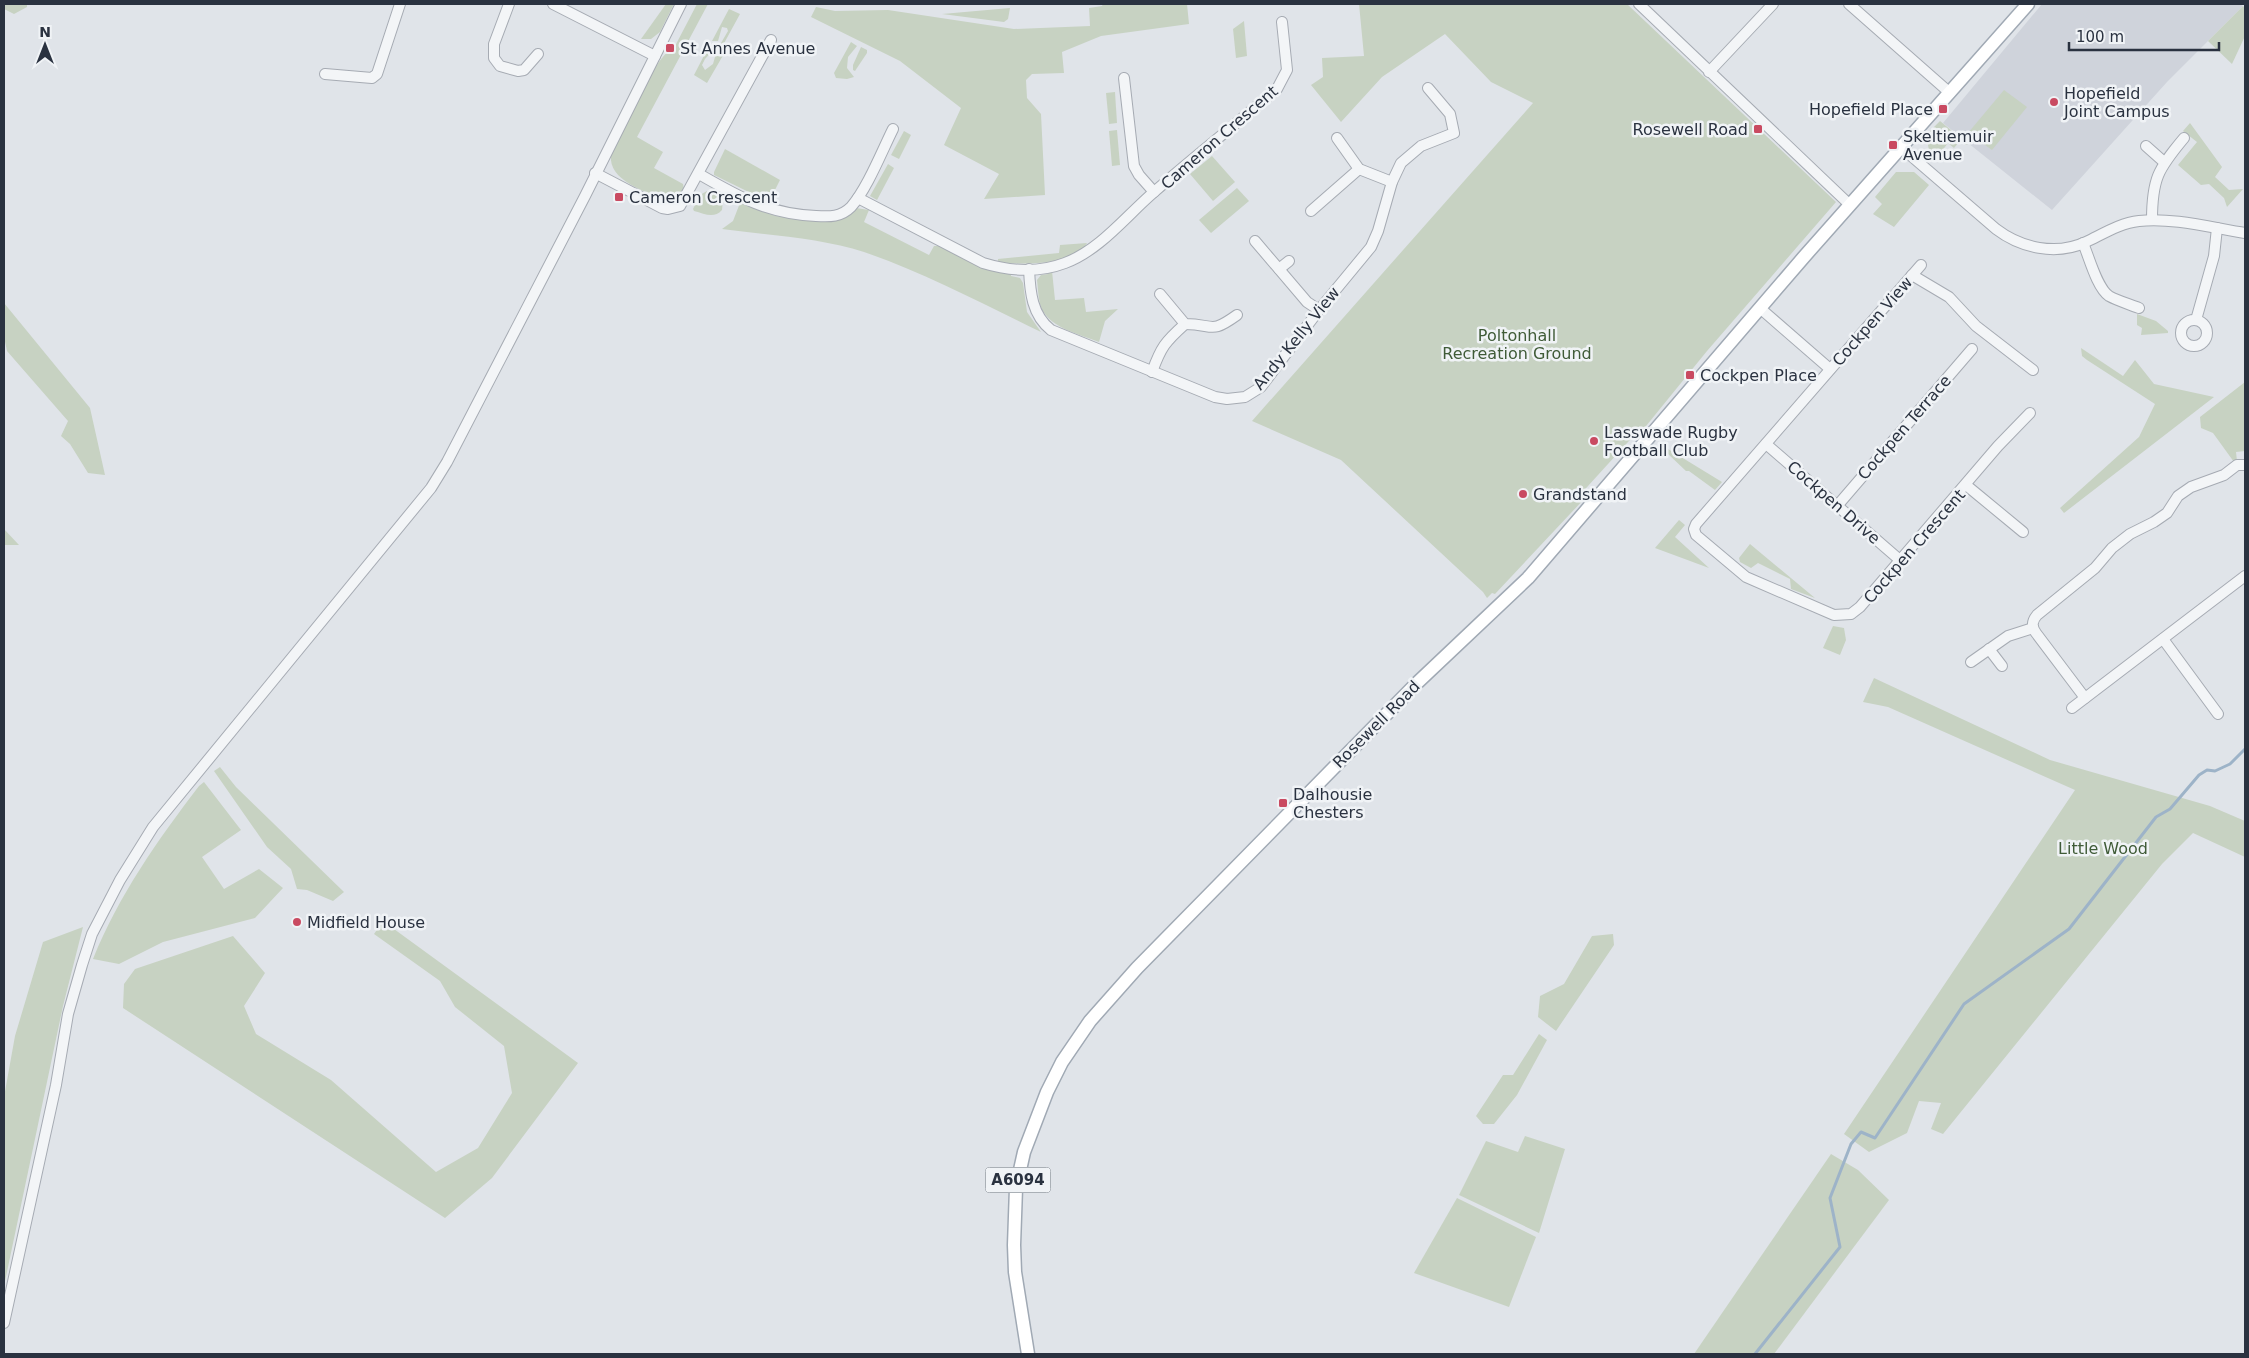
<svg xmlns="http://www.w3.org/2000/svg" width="2249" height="1358" viewBox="0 0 2249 1358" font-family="'DejaVu Sans',sans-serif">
	<rect width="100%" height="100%" fill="#e0e4e9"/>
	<path fill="#cfd3db" d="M 2042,4 L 2239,4 L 2243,6 L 2167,82 L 2052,210 L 1943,123 Z"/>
	<g fill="#c7d2c2">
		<path d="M 4,4 L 27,4 L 27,7 L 14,14 L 4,9 Z"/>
		<path d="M 666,4 L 674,4 L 660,32 L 651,39 L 641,39 Z"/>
		<path d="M 697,4 L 708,4 L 637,137 L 663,152 L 654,168 L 683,184 L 684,189 L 679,198 L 671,201 L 665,201 C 646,191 608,181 611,155 C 620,136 656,52 674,48 Z"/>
		<path d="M 1103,4 L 1187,4 L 1189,24 L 1101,36 L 1062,52 L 1064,73 L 1032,74 L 1026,80 L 1027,98 L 1041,114 L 1045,195 L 984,199 L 999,174 L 944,145 L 961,108 L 900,61 L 811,17 L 816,7 L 835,11 L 888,10 L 1014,29 L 1090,26 L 1089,8 L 1102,6 Z"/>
		<path d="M 1359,4 L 1627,4 L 1836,202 L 1707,351 L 1642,431 L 1638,431 L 1578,497 L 1585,498 L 1495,594 L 1492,593 L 1487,598 L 1483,592 L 1341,460 L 1252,421 L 1533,103 L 1491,82 L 1445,34 L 1382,77 L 1341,122 L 1311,85 L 1323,77 L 1322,58 L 1364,56 Z"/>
		<path d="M 2243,6 L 2245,8 L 2245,36 L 2232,64 L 2208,41 Z"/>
		<path d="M 1010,8 L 1008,19 L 1004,22 L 942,14 Z"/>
		<path d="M 729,9 L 740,14 L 722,47 L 721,43 L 728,31 L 727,28 L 722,27 L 718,41 L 712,41 Z"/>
		<path d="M 1244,21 L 1247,56 L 1236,58 L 1233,29 Z"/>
		<path d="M 851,42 L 857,46 L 848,57 L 847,68 L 854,77 L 847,79 L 836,78 L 834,73 Z"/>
		<path d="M 710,44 L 714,49 L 705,59 L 702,65 L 705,70 L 713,64 L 717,50 L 725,52 L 707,83 L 694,75 Z"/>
		<path d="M 861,47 L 867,50 L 867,53 L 855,71 L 853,70 L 853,65 Z"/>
		<path d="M 2004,90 L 2027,107 L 1992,150 L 1968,133 Z"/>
		<path d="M 1115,92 L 1117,123 L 1109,124 L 1106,93 Z"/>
		<path d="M 1940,121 L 1968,144 L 1966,145 L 1960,141 L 1954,148 L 1948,143 L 1935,160 L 1930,155 L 1926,135 Z"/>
		<path d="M 2190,123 L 2222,167 L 2215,177 L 2229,190 L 2243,189 L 2227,207 L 2224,198 L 2209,184 L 2201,185 L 2178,165 L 2197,142 L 2183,131 Z"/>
		<path d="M 1117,130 L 1120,165 L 1112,166 L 1109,131 Z"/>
		<path d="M 904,131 L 911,135 L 899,159 L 891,155 Z"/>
		<path d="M 725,149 L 780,180 L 769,202 L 714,175 L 714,172 Z"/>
		<path d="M 1212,156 L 1235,182 L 1213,201 L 1190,174 Z"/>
		<path d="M 888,164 L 894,168 L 877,200 L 870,196 Z"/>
		<path d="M 1896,172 L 1914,172 L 1929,185 L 1894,227 L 1873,214 L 1882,204 L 1875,197 Z"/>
		<path d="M 1237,188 L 1249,201 L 1211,233 L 1199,220 Z"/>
		<path d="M 707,191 L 714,191 L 723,199 L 722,210 C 714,219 705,214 694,211 L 693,209 L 700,195 Z"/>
		<path d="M 740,203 L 776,216 L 828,222 L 838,220 L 856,208 L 869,210 L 864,222 L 929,255 L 934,246 L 942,246 L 991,270 L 1011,273 L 1011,276 L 1020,278 L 1023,283 L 1027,312 L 1041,332 C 983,304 925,273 864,252 C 822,238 767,235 722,229 L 733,221 Z"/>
		<path d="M 1087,243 C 1073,266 1022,265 998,262 L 998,259 L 1059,253 L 1060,245 Z"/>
		<path d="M 1048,271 L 1052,271 L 1055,300 L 1084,298 L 1086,312 L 1118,309 L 1105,321 L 1099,342 C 1079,334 1046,327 1040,304 C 1038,296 1038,288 1037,280 L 1041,275 L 1048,274 Z"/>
		<path d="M 4,303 L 90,408 L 105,475 L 88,473 L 70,444 L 61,436 L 68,421 L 7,351 L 4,337 Z"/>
		<path d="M 2137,314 L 2156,321 L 2168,331 L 2168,333 L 2141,335 L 2142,328 L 2137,325 Z"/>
		<path d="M 2081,348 L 2123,376 L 2135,360 L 2154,384 L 2214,397 L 2064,513 L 2060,508 L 2139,437 L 2155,404 L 2087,360 L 2082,356 Z"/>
		<path d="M 2245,382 L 2245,453 L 2245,451 L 2236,452 L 2237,461 L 2234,462 L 2213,433 L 2201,428 L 2200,417 Z"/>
		<path d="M 1668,449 L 1722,482 L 1715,490 L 1689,471 L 1686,471 L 1666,452 Z"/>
		<path d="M 1679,520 L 1685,525 L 1675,537 L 1709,568 L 1655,548 Z"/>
		<path d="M 4,529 L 19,545 L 4,545 Z"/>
		<path d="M 1750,544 L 1815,598 L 1791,589 L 1790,579 L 1758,563 L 1751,568 L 1740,562 L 1739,558 Z"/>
		<path d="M 1833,626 L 1844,628 L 1846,640 L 1840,655 L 1823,648 Z"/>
		<path d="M 1874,678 L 2050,760 L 2210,806 L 2245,821 L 2245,857 L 2193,833 L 2162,864 L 1943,1134 L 1931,1129 L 1941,1103 L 1919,1101 L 1907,1133 L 1869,1152 L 1844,1134 L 2075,790 L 1888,707 L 1863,702 Z"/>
		<path d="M 220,767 L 236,787 L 344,892 L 333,901 L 307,890 L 297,889 L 291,869 L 267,847 L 214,771 Z"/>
		<path d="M 204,782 L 241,830 L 202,857 L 224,889 L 259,869 L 283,888 L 255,918 L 163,942 L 119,964 L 93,959 C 119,895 157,841 199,786 Z"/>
		<path d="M 383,921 L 578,1063 L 492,1178 L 445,1218 L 123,1008 L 124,984 L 135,969 L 233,936 L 265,973 L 244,1006 L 256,1034 L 331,1080 L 436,1172 L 478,1148 L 512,1093 L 504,1046 L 455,1007 L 440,981 L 374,934 Z"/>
		<path d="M 83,927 L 63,1006 L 4,1286 L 4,1097 L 15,1036 L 43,942 Z"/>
		<path d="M 1613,934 L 1614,945 L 1556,1031 L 1538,1017 L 1540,996 L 1564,984 L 1592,936 Z"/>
		<path d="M 1539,1034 L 1547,1040 L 1517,1095 L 1494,1124 L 1483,1124 L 1476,1116 L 1503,1075 L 1513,1075 Z"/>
		<path d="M 1525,1136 L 1565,1149 L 1539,1233 L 1459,1195 L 1486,1141 L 1518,1152 Z"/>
		<path d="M 1831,1154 L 1858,1170 L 1889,1200 L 1774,1354 L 1694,1354 Z"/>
		<path d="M 1457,1198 L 1536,1237 L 1509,1307 L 1414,1273 Z"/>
	</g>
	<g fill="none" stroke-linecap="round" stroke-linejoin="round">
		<path stroke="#9db3c8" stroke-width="3" d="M 1755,1354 L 1840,1247 L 1830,1198 L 1851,1144 L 1861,1132 L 1875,1138 L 1964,1004 L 2069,929 L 2156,817 L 2170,809 L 2199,775 L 2207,770 L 2215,771 L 2230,764 L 2245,749"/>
		<g stroke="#a6abb3" stroke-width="12">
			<g id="minor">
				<path d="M 509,4 L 494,44 L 494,58 L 500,66 L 518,71 L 524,70 L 538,54"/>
				<path d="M 553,4 L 655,56"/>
				<path d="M 1639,4 L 1850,205"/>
				<path d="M 1849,4 L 1950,93"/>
				<path d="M 1709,72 L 1773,4"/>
				<path d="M 325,74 L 372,78 L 377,74 L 400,4"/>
				<path d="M 1124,78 L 1134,166 L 1139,175 L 1154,192"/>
				<path d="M 1337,138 L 1359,169 L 1392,182"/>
				<path d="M 2146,146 L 2164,162"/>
				<path d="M 1902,148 L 1996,229 C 2021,248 2056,256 2086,242 C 2103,234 2120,223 2139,221 C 2171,217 2213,228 2245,233"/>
				<path d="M 595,173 L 662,208 L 668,209 L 680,206 L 771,40"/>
				<path d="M 699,174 C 739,197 768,214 816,216 C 830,217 841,217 851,207 C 867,189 882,151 893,129"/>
				<path d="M 858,198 L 983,263 C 1009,271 1039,273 1065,263 C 1100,250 1126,216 1154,192 C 1194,157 1236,124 1277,89 L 1287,70 L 1282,22"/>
				<path d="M 1311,211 L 1359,169"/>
				<path d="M 2152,220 C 2152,179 2158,169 2184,138"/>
				<path d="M 1255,241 L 1307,302 L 1319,310"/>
				<path d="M 2083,243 C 2089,257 2097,288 2109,296 C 2118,301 2129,304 2139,308"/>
				<path d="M 1921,265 L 1696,524 L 1694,529 L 1696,535 L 1746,577 L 1834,615 L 1851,614 L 1860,607 L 1998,446 L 2030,413"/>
				<path d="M 1029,269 C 1030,292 1032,315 1051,330 L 1215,397 L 1227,399 L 1245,397 L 1261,387 L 1319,310 L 1371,247 L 1378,231 L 1392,182 L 1401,163 L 1421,146 L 1454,133 L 1450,114 L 1428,88"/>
				<path d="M 1279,269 L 1289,261"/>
				<path d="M 1912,275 L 1949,297 L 1976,326 L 2033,370"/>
				<path d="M 1160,294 L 1185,324 C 1215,324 1209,335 1237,315"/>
				<path d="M 1761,309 L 1830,369"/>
				<circle cx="2194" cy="333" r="13"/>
				<path d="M 2196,320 L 2214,256 L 2217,228"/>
				<path d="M 1152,372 C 1161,347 1165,342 1185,324"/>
				<path d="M 1766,444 L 1901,561"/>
				<path d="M 1966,485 L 2023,532"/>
				<path d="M 1837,506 L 1972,349"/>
				<path d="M 2163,639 L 2218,714"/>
				<path d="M 1989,649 L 2002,666"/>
				<path d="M 1971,662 L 2008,636 L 2033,628"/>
				<path d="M 2085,698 L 2036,633 C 2031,626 2032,621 2037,615 L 2095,568 L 2112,548 L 2130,534 L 2154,522 L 2167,513 L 2178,496 L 2191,487 L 2224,475 L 2237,465 L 2245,465"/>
				<path d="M 2072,708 L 2245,576"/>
				<path d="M 4,1323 L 56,1085 L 68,1014 L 82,965 L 92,934 L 120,880 L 153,827 L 431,488 L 447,462 L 585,196 L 681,4"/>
			</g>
		</g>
		<g stroke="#a0a9b4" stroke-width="15">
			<path id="major" d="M 1028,1354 L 1015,1272 L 1014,1245 L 1016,1188 L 1024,1152 L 1047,1092 L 1062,1062 L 1090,1021 L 1137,968 L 1417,683 L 1528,578 L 1803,258 L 2028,4"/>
		</g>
		<use href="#minor" stroke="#f3f5f7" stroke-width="10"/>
		<use href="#major" stroke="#fff" stroke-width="12"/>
	</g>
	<g fill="#c94a61" stroke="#f0f3f6" stroke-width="2">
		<rect x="665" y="43" width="10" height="10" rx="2.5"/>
		<circle cx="2054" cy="102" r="5"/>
		<rect x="1938" y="104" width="10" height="10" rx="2.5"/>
		<rect x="1753" y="124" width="10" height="10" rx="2.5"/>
		<rect x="1888" y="140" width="10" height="10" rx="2.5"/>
		<rect x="614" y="192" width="10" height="10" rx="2.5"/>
		<rect x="1685" y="370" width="10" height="10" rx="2.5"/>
		<circle cx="1594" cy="441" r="5"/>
		<circle cx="1523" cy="494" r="5"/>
		<rect x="1278" y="798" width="10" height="10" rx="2.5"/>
		<circle cx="297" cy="922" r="5"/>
	</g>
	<g text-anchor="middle" stroke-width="5" stroke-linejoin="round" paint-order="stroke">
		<rect fill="#f0f3f6" stroke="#656c77" stroke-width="1" x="985.5" y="1167.5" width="65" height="25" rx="4"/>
		<g font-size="15" font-weight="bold" fill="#2a3240">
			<text x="1018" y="1185">A6094</text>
		</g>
		<g font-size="16" fill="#2a3240" stroke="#f0f3f6" text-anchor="start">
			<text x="680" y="54">St Annes Avenue</text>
			<text x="2064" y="99">Hopefield<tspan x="2064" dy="18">Joint Campus</tspan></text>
			<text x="1933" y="115" text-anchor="end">Hopefield Place</text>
			<text x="1748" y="135" text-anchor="end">Rosewell Road</text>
			<text x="1903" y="142">Skeltiemuir<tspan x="1903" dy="18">Avenue</tspan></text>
			<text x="629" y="203">Cameron Crescent</text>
			<text x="1700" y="381">Cockpen Place</text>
			<text x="1604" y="438">Lasswade Rugby<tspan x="1604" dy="18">Football Club</tspan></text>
			<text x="1533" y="500">Grandstand</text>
			<text x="1293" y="800">Dalhousie<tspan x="1293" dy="18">Chesters</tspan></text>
			<text x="307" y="928">Midfield House</text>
		</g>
		<g font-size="16" fill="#2a3240" stroke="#f0f3f6">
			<text transform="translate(1219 137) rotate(-41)" y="6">Cameron Crescent</text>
			<text transform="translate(1872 321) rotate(-49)" y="6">Cockpen View</text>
			<text transform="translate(1296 338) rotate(-51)" y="6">Andy Kelly View</text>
			<text transform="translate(1904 427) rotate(-49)" y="6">Cockpen Terrace</text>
			<text transform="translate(1834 502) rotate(41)" y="6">Cockpen Drive</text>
			<text transform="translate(1914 546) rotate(-49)" y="6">Cockpen Crescent</text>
			<text transform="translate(1376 724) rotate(-45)" y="6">Rosewell Road</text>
		</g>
		<g font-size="16" fill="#3f5b37" stroke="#f0f3f6">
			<text x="1517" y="341">Poltonhall<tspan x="1517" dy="18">Recreation Ground</tspan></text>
			<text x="2103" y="854">Little Wood</text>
		</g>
	</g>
	<rect width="2249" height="1358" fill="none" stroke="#2a3240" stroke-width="10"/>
	<g transform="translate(45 45)" stroke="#f0f3f6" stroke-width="4" paint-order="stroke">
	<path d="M0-4L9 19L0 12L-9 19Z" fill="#2a3240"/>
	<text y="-8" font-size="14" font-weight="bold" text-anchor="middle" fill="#2a3240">N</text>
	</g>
	<path d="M2069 42v8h150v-8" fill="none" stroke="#2a3240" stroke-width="2.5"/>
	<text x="2076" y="42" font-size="15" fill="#2a3240" stroke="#f0f3f6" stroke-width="4" paint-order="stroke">100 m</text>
</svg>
